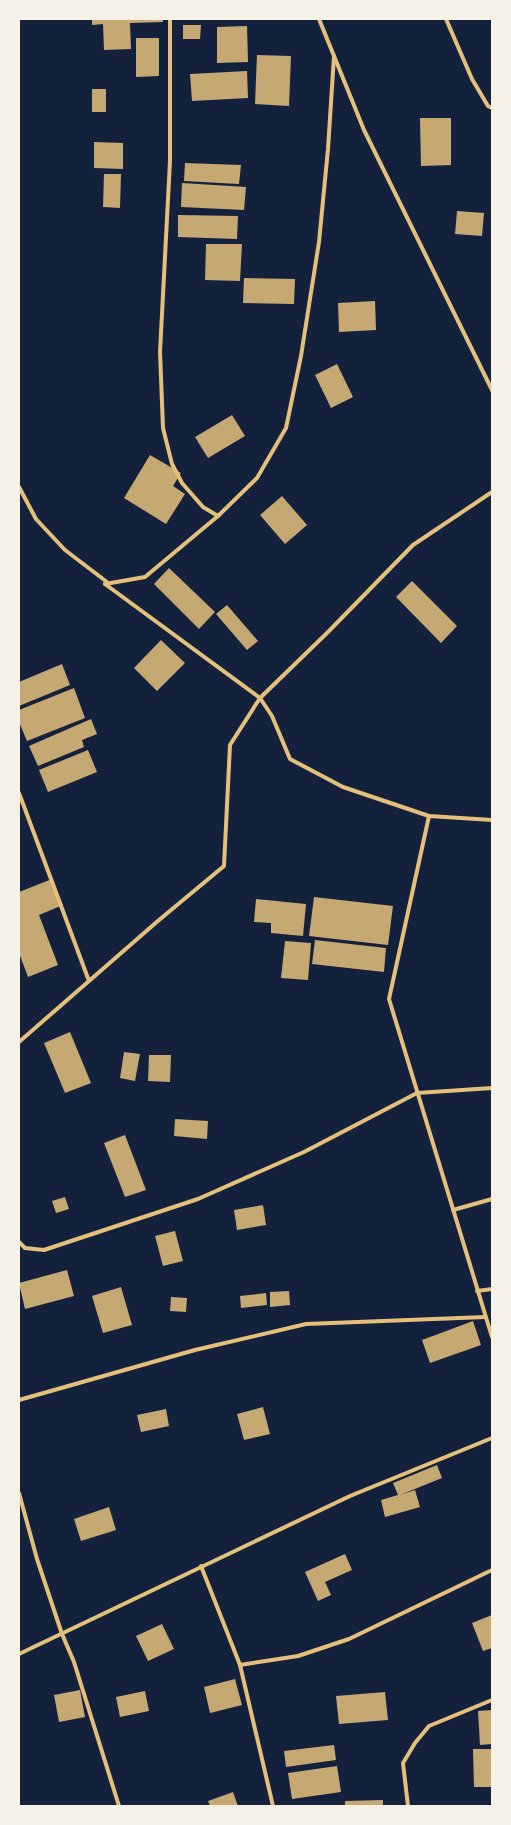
<svg xmlns="http://www.w3.org/2000/svg" width="511" height="1825" viewBox="0 0 511 1825" font-family="Quicksand,sans-serif">
	<rect width="100%" height="100%" fill="#14213d"/>
	<g fill="#c6a872">
		<path d="M 92,19 L 163,19 L 163,22 L 130,23 L 131,49 L 104,50 L 103,24 L 92,25 Z"/>
		<path d="M 183,25 L 201,25 L 200,39 L 183,39 Z"/>
		<path d="M 247,26 L 248,62 L 217,63 L 217,27 Z"/>
		<path d="M 136,38 L 159,38 L 159,76 L 136,77 Z"/>
		<path d="M 257,55 L 291,56 L 289,106 L 255,104 Z"/>
		<path d="M 247,71 L 248,98 L 192,101 L 190,74 Z"/>
		<rect x="92" y="89" width="14" height="23"/>
		<path d="M 420,118 L 451,118 L 451,165 L 421,166 Z"/>
		<path d="M 94,142 L 123,143 L 123,169 L 94,168 Z"/>
		<path d="M 185,163 L 241,165 L 239,184 L 184,181 Z"/>
		<path d="M 104,174 L 121,174 L 120,208 L 103,207 Z"/>
		<path d="M 182,183 L 246,187 L 244,210 L 181,207 Z"/>
		<path d="M 457,211 L 484,213 L 482,236 L 455,234 Z"/>
		<path d="M 178,215 L 238,216 L 237,239 L 178,237 Z"/>
		<path d="M 206,244 L 242,244 L 240,281 L 205,280 Z"/>
		<path d="M 244,278 L 295,279 L 294,304 L 243,303 Z"/>
		<path d="M 375,301 L 376,330 L 339,332 L 338,303 Z"/>
		<path d="M 337,364 L 353,397 L 331,408 L 315,375 Z"/>
		<path d="M 232,415 L 245,436 L 208,458 L 195,437 Z"/>
		<path d="M 150,455 L 181,473 L 173,486 L 185,494 L 166,524 L 124,498 Z"/>
		<path d="M 282,496 L 307,525 L 285,544 L 260,515 Z"/>
		<path d="M 169,568 L 215,612 L 199,629 L 154,584 Z"/>
		<path d="M 412,581 L 457,626 L 441,643 L 396,597 Z"/>
		<path d="M 227,605 L 258,641 L 247,650 L 216,614 Z"/>
		<path d="M 161,640 L 185,663 L 157,691 L 134,668 Z"/>
		<path d="M 62,664 L 70,685 L 19,706 L 19,682 Z"/>
		<path d="M 74,688 L 85,718 L 27,741 L 19,722 L 19,710 Z"/>
		<path d="M 91,719 L 97,734 L 82,740 L 84,747 L 38,766 L 29,746 Z"/>
		<path d="M 88,750 L 97,772 L 48,792 L 39,770 Z"/>
		<path d="M 52,879 L 63,905 L 39,915 L 58,965 L 28,977 L 19,953 L 19,892 Z"/>
		<path d="M 314,897 L 393,906 L 388,945 L 309,936 Z"/>
		<path d="M 256,899 L 306,904 L 303,936 L 271,933 L 271,923 L 254,922 Z"/>
		<path d="M 315,940 L 386,948 L 384,972 L 312,964 Z"/>
		<path d="M 285,941 L 311,943 L 308,980 L 281,978 Z"/>
		<path d="M 70,1032 L 91,1083 L 65,1093 L 44,1043 Z"/>
		<path d="M 124,1052 L 140,1054 L 135,1081 L 120,1078 Z"/>
		<path d="M 149,1055 L 171,1055 L 170,1082 L 148,1081 Z"/>
		<path d="M 175,1119 L 208,1121 L 207,1139 L 174,1136 Z"/>
		<path d="M 125,1135 L 146,1190 L 125,1197 L 104,1143 Z"/>
		<path d="M 65,1197 L 69,1209 L 56,1213 L 52,1201 Z"/>
		<path d="M 263,1205 L 266,1225 L 237,1230 L 234,1210 Z"/>
		<path d="M 175,1231 L 183,1261 L 163,1266 L 155,1236 Z"/>
		<path d="M 67,1270 L 74,1296 L 25,1309 L 19,1283 Z"/>
		<path d="M 121,1287 L 132,1325 L 103,1333 L 92,1296 Z"/>
		<path d="M 289,1291 L 290,1305 L 270,1307 L 270,1292 Z"/>
		<path d="M 266,1293 L 267,1305 L 241,1308 L 240,1296 Z"/>
		<path d="M 171,1297 L 187,1298 L 186,1312 L 170,1311 Z"/>
		<path d="M 473,1321 L 481,1345 L 430,1363 L 422,1340 Z"/>
		<path d="M 263,1407 L 270,1434 L 244,1440 L 237,1414 Z"/>
		<path d="M 166,1409 L 169,1426 L 141,1432 L 137,1415 Z"/>
		<path d="M 437,1465 L 442,1478 L 400,1495 L 415,1490 L 420,1507 L 385,1517 L 381,1500 L 398,1495 L 393,1483 Z"/>
		<path d="M 109,1507 L 116,1530 L 81,1541 L 74,1519 Z"/>
		<path d="M 345,1554 L 352,1570 L 325,1582 L 331,1595 L 318,1601 L 305,1572 Z"/>
		<path d="M 492,1615 L 492,1648 L 483,1651 L 472,1623 Z"/>
		<path d="M 162,1624 L 174,1649 L 148,1661 L 136,1636 Z"/>
		<path d="M 235,1679 L 242,1705 L 210,1713 L 204,1687 Z"/>
		<path d="M 80,1690 L 85,1717 L 59,1722 L 54,1695 Z"/>
		<path d="M 145,1691 L 149,1711 L 120,1717 L 116,1697 Z"/>
		<path d="M 385,1692 L 388,1720 L 339,1724 L 336,1696 Z"/>
		<path d="M 492,1710 L 492,1744 L 480,1745 L 478,1711 Z"/>
		<path d="M 334,1745 L 336,1760 L 286,1767 L 284,1751 Z"/>
		<path d="M 473,1749 L 492,1749 L 492,1787 L 474,1787 Z"/>
		<path d="M 337,1766 L 341,1792 L 292,1799 L 288,1773 Z"/>
		<path d="M 233,1792 L 238,1806 L 210,1806 L 208,1801 Z"/>
		<path d="M 383,1800 L 383,1806 L 345,1806 L 345,1801 Z"/>
	</g>
	<g fill="none" stroke-linecap="round" stroke-linejoin="round">
		<g stroke="#e5c07b" stroke-width="4">
			<path d="M 170,19 L 170,161 L 160,352 L 163,428 L 172,464 L 182,483 L 203,507 L 218,516"/>
			<path d="M 319,19 L 364,130 L 492,390"/>
			<path d="M 446,19 L 472,79 L 488,106 L 492,108"/>
			<path d="M 19,487 L 36,519 L 65,550 L 107,582 L 105,584 L 145,577 L 218,516 L 257,478 L 286,428 L 301,356 L 319,242 L 328,149 L 334,56"/>
			<path d="M 105,584 L 260,698 L 272,716 L 290,759 L 343,787 L 429,816 L 492,820"/>
			<path d="M 19,793 L 89,981"/>
			<path d="M 429,816 L 389,999 L 492,1337"/>
			<path d="M 19,1042 L 159,920 L 224,866 L 230,745 L 260,698 L 328,632 L 413,545 L 492,492"/>
			<path d="M 453,1210 L 492,1199"/>
			<path d="M 19,1242 L 25,1248 L 44,1250 L 198,1199 L 304,1152 L 417,1093 L 492,1088"/>
			<path d="M 477,1291 L 492,1289"/>
			<path d="M 19,1400 L 195,1350 L 306,1324 L 485,1317"/>
			<path d="M 19,1493 L 37,1559 L 62,1634 L 74,1662 L 119,1806"/>
			<path d="M 201,1566 L 240,1665 L 273,1806"/>
			<path d="M 19,1654 L 350,1496 L 492,1438"/>
			<path d="M 240,1665 L 298,1656 L 349,1639 L 492,1570"/>
			<path d="M 408,1806 L 403,1763 L 415,1743 L 429,1726 L 492,1700"/>
		</g>
	</g>
	<rect width="511" height="1825" fill="none" stroke="#f6f1e7" stroke-width="40"/>
</svg>
